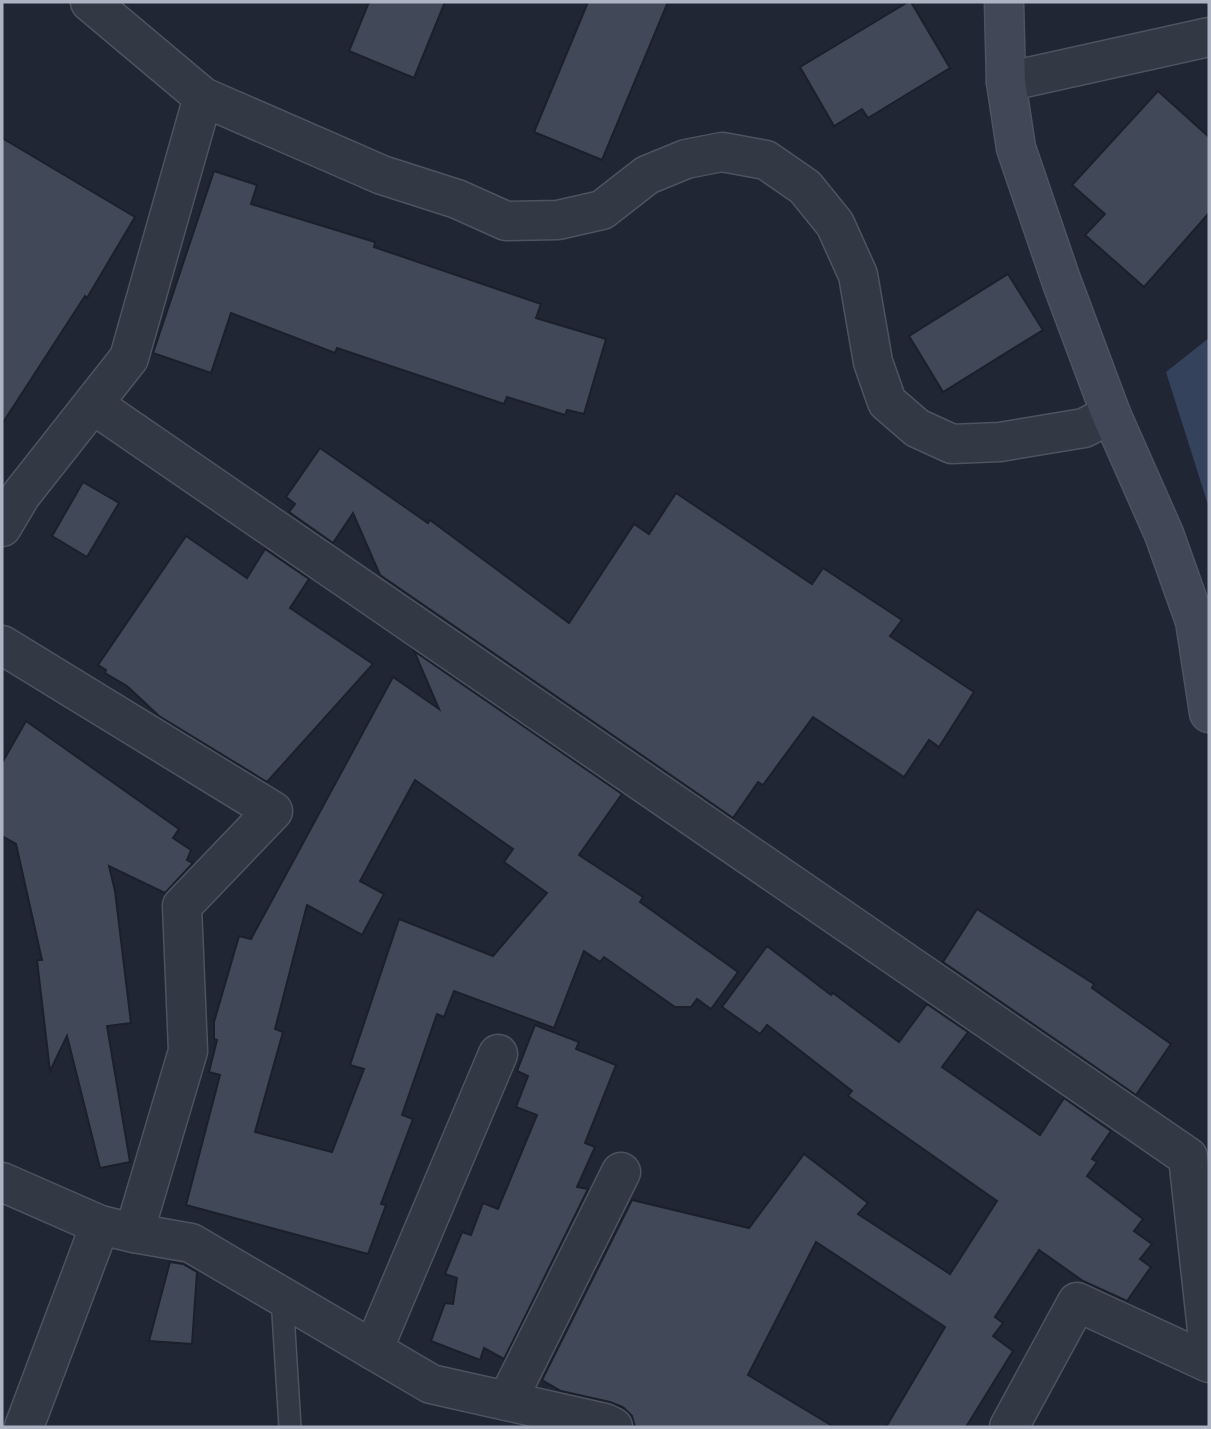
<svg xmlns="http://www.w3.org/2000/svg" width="1211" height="1429" viewBox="0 0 1211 1429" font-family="'Exo 2',sans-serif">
	<rect width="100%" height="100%" fill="#202634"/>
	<path fill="#35425c" d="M 1209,338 L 1209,508 L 1166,372 Z"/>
	<g fill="#414959" stroke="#1b202b" stroke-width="2" fill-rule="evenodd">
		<path d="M 369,2 L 445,2 L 414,78 L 349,51 Z"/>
		<path d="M 588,2 L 668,2 L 602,160 L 534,132 Z"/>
		<path d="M 908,2 L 911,2 L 950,68 L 868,118 L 862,109 L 834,126 L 800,67 Z"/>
		<path d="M 1158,91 L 1209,137 L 1209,213 L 1144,287 L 1085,235 L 1105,214 L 1072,185 Z"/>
		<path d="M 2,138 L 135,217 L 87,298 L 85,296 L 2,424 Z"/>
		<path d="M 214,171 L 257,185 L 251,204 L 375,242 L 374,247 L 541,304 L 536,318 L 606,339 L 584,414 L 567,410 L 565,415 L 507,397 L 504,404 L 337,348 L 335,353 L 231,313 L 211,373 L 153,353 Z"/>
		<path d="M 1008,274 L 1043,330 L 943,392 L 909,336 Z"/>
		<path d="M 320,448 L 428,523 L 430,520 L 569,623 L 634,524 L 649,534 L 676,493 L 812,584 L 823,568 L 902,620 L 890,636 L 974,692 L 939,747 L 929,740 L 904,777 L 813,717 L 763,785 L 758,782 L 733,818 L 380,575 L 353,513 L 333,543 L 289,512 L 295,504 L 286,497 Z"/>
		<path d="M 83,482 L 119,503 L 87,557 L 52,536 Z"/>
		<path d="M 186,536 L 247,578 L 265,549 L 309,579 L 290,608 L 373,664 L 267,782 L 159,716 L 127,686 L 105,673 L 106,670 L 98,665 Z"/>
		<path d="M 414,651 L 622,794 L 579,855 L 643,897 L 640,902 L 738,972 L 711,1009 L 697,999 L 691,1007 L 675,1007 L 604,957 L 600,962 L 584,951 L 554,1028 L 454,991 L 444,1017 L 437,1014 L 402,1115 L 413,1119 L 381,1204 L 386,1205 L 368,1254 L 186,1205 L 220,1075 L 209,1072 L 217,1040 L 214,1039 L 214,1022 L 239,936 L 251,939 L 393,677 L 439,709 ZM 415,780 L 513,849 L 504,862 L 547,893 L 493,956 L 399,919 L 350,1065 L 364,1069 L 332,1152 L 255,1132 L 283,1032 L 275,1029 L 307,905 L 362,935 L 384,894 L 360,881 Z"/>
		<path d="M 26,721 L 179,829 L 173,838 L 191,850 L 187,860 L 193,863 L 165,893 L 109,866 L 115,891 L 131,1023 L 107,1026 L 130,1162 L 100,1168 L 67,1036 L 50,1071 L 37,960 L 42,960 L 16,844 L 2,836 L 2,763 Z"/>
		<path d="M 977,909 L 1094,984 L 1092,988 L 1171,1044 L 1136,1095 L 943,962 Z"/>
		<path d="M 767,946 L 831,995 L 833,993 L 899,1042 L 927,1004 L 968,1032 L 942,1067 L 1040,1135 L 1064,1098 L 1111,1131 L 1092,1159 L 1097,1162 L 1087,1176 L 1143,1219 L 1134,1231 L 1152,1244 L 1140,1259 L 1151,1267 L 1127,1301 L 1083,1281 L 1039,1250 L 995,1317 L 1003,1323 L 993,1336 L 1013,1351 L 966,1427 L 886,1427 L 945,1327 L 816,1242 L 748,1375 L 834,1427 L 635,1427 L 632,1416 L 623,1407 L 610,1402 L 561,1391 L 542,1380 L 632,1200 L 749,1228 L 804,1154 L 868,1203 L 858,1214 L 950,1274 L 997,1201 L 848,1096 L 852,1091 L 767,1025 L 760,1034 L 722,1007 Z"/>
		<path d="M 535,1025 L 579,1042 L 576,1049 L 616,1065 L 585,1143 L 595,1147 L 577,1187 L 588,1189 L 504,1359 L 484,1348 L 480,1360 L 431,1341 L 445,1303 L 453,1304 L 457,1278 L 445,1274 L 462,1232 L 471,1235 L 483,1203 L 498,1209 L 537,1115 L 516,1107 L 528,1076 L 517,1071 Z"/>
		<path d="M 170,1262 L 183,1264 L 197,1272 L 192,1344 L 149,1341 Z"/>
	</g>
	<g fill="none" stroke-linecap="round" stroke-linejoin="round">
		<g stroke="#4d5360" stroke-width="24">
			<path id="lane" d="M 282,1297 L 290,1427"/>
		</g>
		<g stroke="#4d5360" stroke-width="41">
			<g id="street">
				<path d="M 90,2 L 203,97 L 382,175 L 457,199 L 506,221 L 558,220 L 602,210 L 647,175 L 686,159 L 722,152 L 766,160 L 805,187 L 835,224 L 858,275 L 873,362 L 887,402 L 917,428 L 952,444 L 1000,442 L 1084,428 L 1111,414"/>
				<path d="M 1006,82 L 1209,37"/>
				<path d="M 94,405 L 1188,1157 L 1209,1348"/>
				<path d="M 2,527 L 21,495 L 129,358 L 203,97"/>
				<path d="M 2,645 L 273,811 L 182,906 L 188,1051 L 134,1233 L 100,1225 L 2,1182"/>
				<path d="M 134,1233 L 191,1243 L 431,1384 L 605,1423 L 613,1427"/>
				<path d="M 373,1350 L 498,1054"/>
				<path d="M 507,1401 L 621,1172"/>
				<path d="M 24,1427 L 100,1225"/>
				<path d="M 1009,1427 L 1077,1302 L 1209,1363"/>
			</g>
		</g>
		<g stroke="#4d5360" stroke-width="41">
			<path id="secondary" d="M 1004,2 L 1006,82 L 1016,148 L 1061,280 L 1111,414 L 1164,534 L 1195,621 L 1209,713"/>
		</g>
		<use href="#lane" stroke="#333845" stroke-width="21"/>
		<use href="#street" stroke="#333845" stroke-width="38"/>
		<use href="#secondary" stroke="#414757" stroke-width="38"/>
	</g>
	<rect width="1211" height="1429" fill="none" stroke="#adb3c2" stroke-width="7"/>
</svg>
